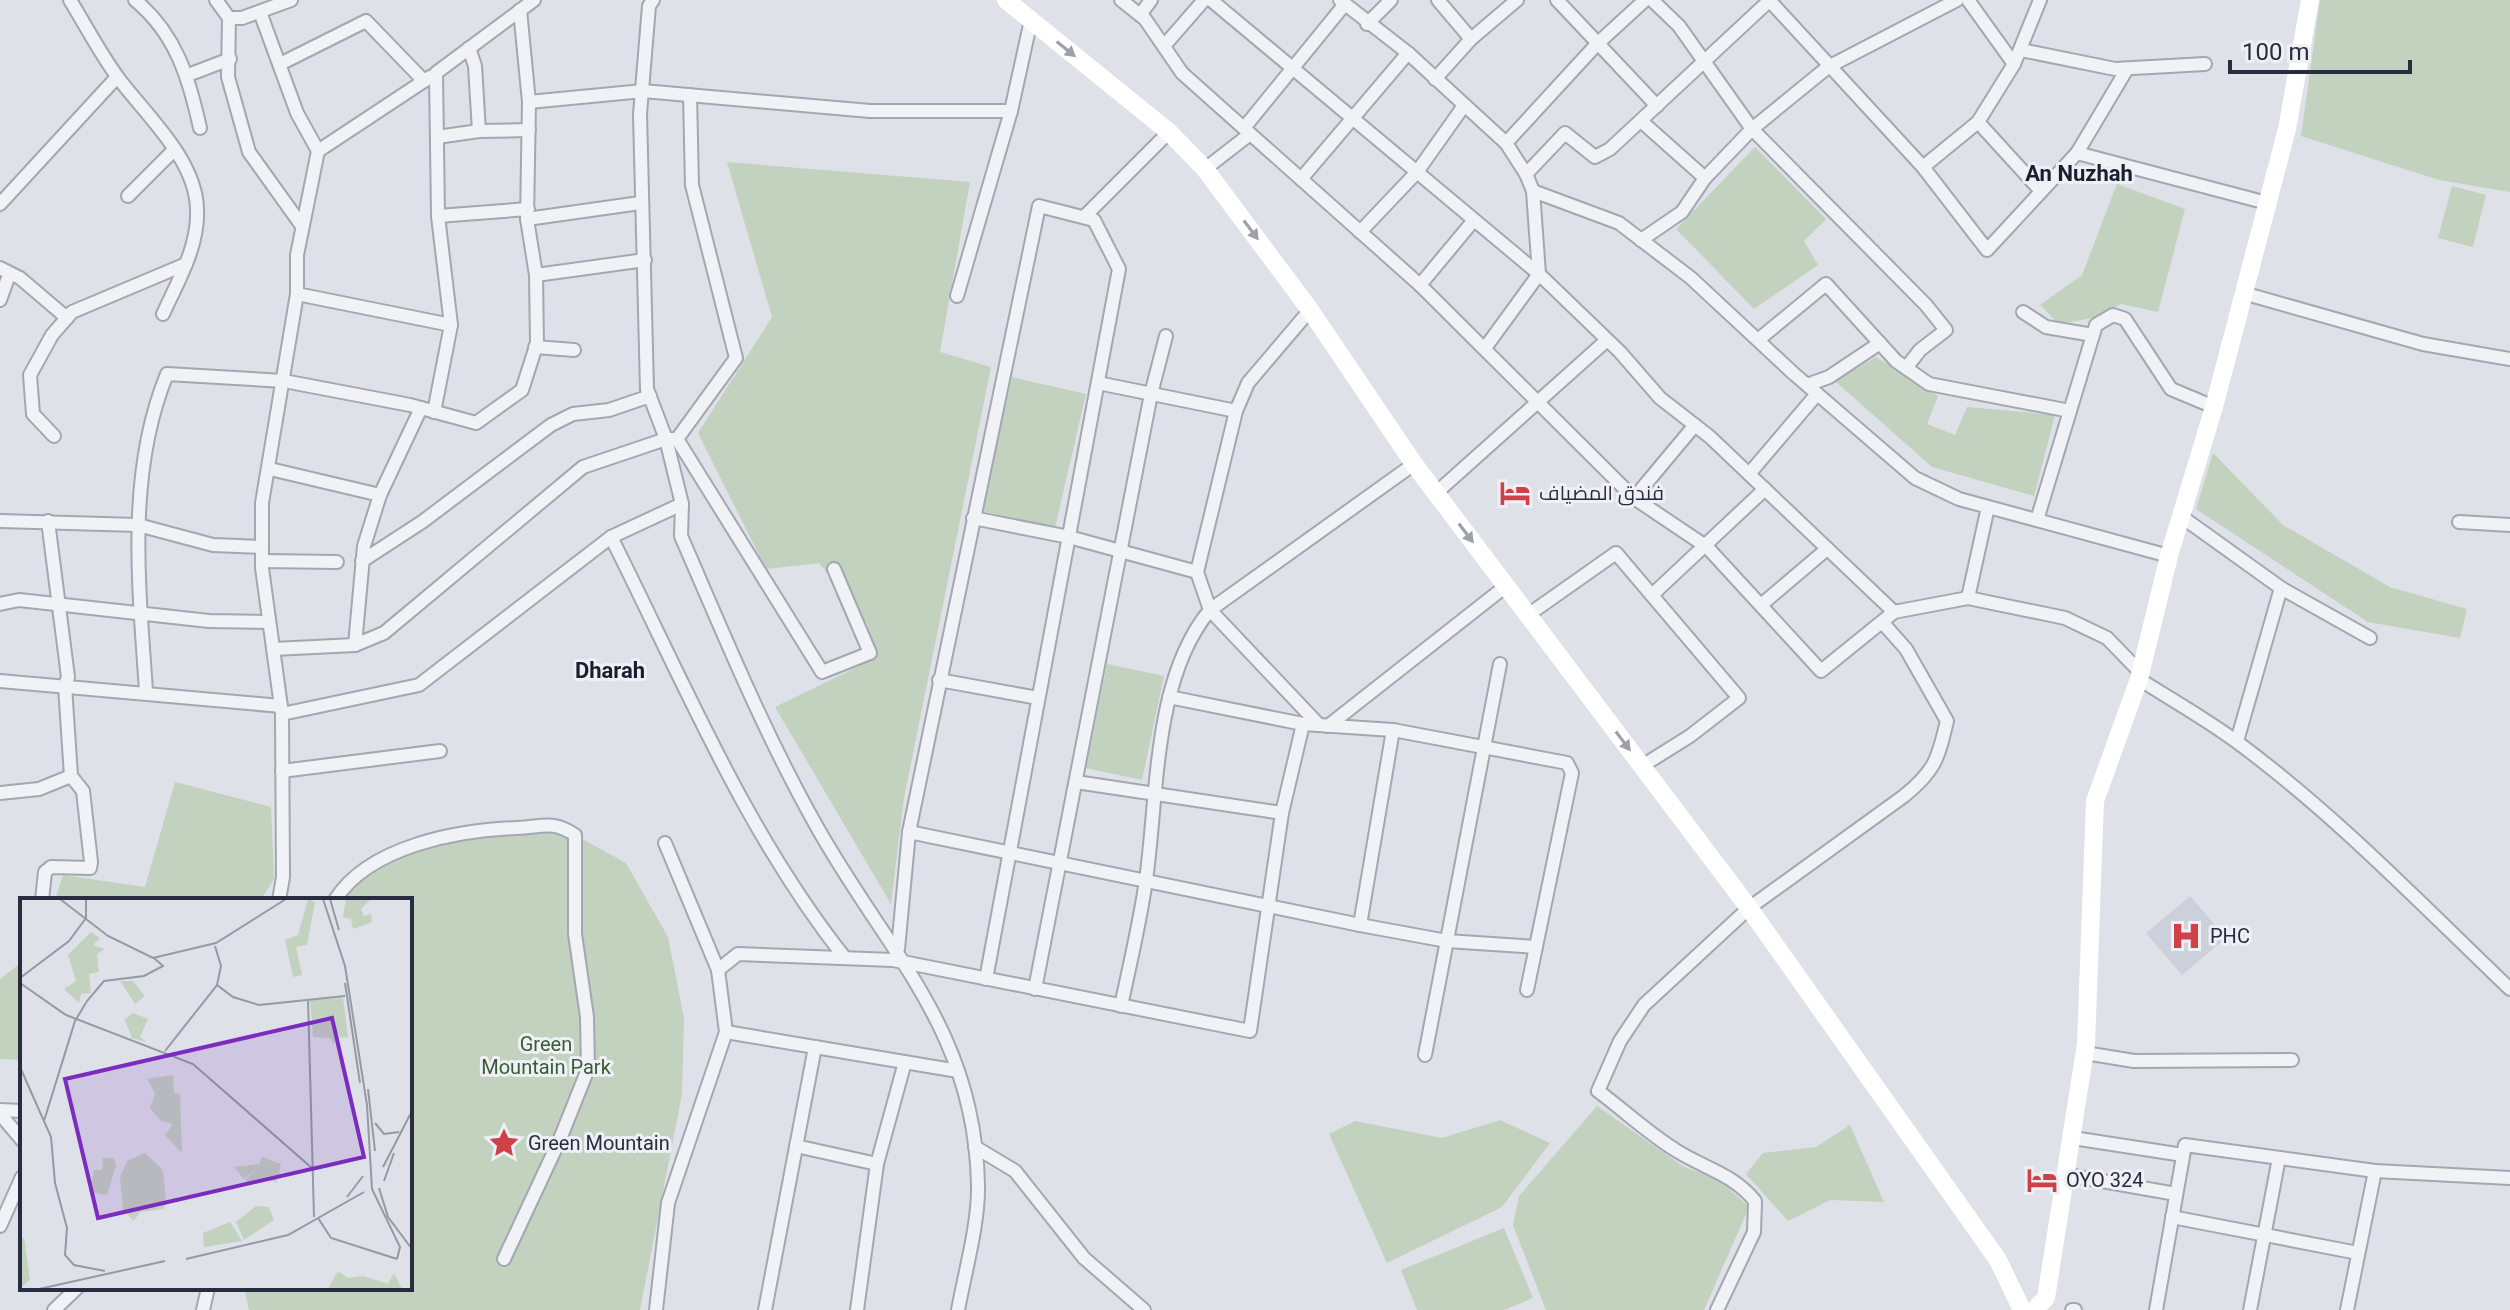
<svg xmlns="http://www.w3.org/2000/svg" width="2510" height="1310" viewBox="0 0 2510 1310" font-family="Roboto,Cairo,sans-serif">
	<rect width="100%" height="100%" fill="#dee1e8"/>
	<path fill="#ccd0da" d="M 2190,896 L 2226,938 L 2182,975 L 2146,933 Z"/>
	<g fill="#c2d2bf">
		<path d="M 2320,0 L 2510,0 L 2510,192 L 2439,180 L 2301,136 Z"/>
		<path d="M 1755,147 L 1826,219 L 1804,241 L 1818,265 L 1754,309 L 1676,229 Z"/>
		<path d="M 727,162 L 970,182 L 940,352 L 991,367 L 904,798 L 891,904 L 775,707 L 855,668 L 868,625 L 819,563 L 766,569 L 698,433 L 772,317 Z"/>
		<path d="M 2117,184 L 2185,209 L 2158,312 L 2121,304 L 2093,318 L 2059,324 L 2040,305 L 2082,275 Z"/>
		<path d="M 2452,186 L 2486,195 L 2473,247 L 2438,238 Z"/>
		<path d="M 1876,357 L 1938,396 L 1927,424 L 1955,435 L 1967,407 L 2055,415 L 2034,496 L 1932,467 L 1835,381 Z"/>
		<path d="M 1012,377 L 1086,394 L 1055,528 L 982,511 Z"/>
		<path d="M 2213,453 L 2283,525 L 2390,587 L 2467,609 L 2460,638 L 2368,622 L 2196,509 Z"/>
		<path d="M 1107,664 L 1164,676 L 1142,780 L 1086,768 Z"/>
		<path d="M 175,782 L 271,807 L 274,879 L 261,900 L 55,900 L 63,875 L 145,887 Z"/>
		<path d="M 536,827 L 575,835 L 626,863 L 668,937 L 684,1018 L 682,1094 L 640,1310 L 249,1310 L 244,1288 L 410,1288 L 410,900 L 335,900 L 382,858 L 466,830 Z"/>
		<path d="M 22,962 L 22,1060 L 0,1059 L 0,979 Z"/>
		<path d="M 1597,1106 L 1684,1167 L 1717,1178 L 1749,1207 L 1704,1310 L 1546,1310 L 1513,1225 L 1519,1196 Z"/>
		<path d="M 1500,1120 L 1550,1143 L 1502,1207 L 1387,1263 L 1329,1134 L 1355,1121 L 1442,1138 Z"/>
		<path d="M 1850,1125 L 1884,1202 L 1830,1200 L 1788,1221 L 1746,1174 L 1763,1153 L 1816,1147 Z"/>
		<path d="M 1504,1228 L 1533,1298 L 1504,1310 L 1417,1310 L 1401,1270 Z"/>
	</g>
	<g fill="none" stroke-linecap="round" stroke-linejoin="round">
		<g stroke="#a3a7b2" stroke-width="16">
			<g id="street">
				<path d="M 70,0 C 86,26 101,55 119,79 C 147,116 196,160 197,209 C 199,246 178,281 163,314"/>
				<path d="M 135,0 C 176,34 189,78 200,128"/>
				<path d="M 216,0 L 229,18 L 228,77 L 249,152 L 302,226"/>
				<path d="M 653,0 L 649,6 L 640,114 L 647,389 L 666,439 L 682,504 L 681,536 C 724,635 764,733 817,827 C 887,952 975,1029 978,1185 C 979,1222 965,1272 958,1310"/>
				<path d="M 1121,0 L 1145,19 L 1182,73 L 1420,285 L 1634,498 L 1707,547 L 1821,671 L 1894,612 L 1968,598 L 2065,618 L 2107,638 L 2141,673"/>
				<path d="M 1211,0 L 1539,274 L 1620,352 L 1660,398 L 1710,437 L 1894,612"/>
				<path d="M 1340,0 L 1408,53 L 1506,143 L 1526,174 L 1533,191 L 1539,274 L 1485,348"/>
				<path d="M 1438,0 L 1471,39"/>
				<path d="M 1557,0 L 1657,106"/>
				<path d="M 1652,0 L 1679,26 L 1752,129 L 1926,305 L 1946,330 L 1920,350 L 1906,368"/>
				<path d="M 1769,0 L 1923,167 L 1987,250 L 2077,153 L 2127,69"/>
				<path d="M 1968,0 L 2014,64"/>
				<path d="M 260,12 L 297,113 L 318,151 L 297,255 L 297,294 L 262,503 L 262,568 L 282,714 L 283,877 L 279,900"/>
				<path d="M 1140,15 L 1151,0"/>
				<path d="M 229,18 L 242,18 L 291,0"/>
				<path d="M 1367,24 L 1391,0"/>
				<path d="M 1164,46 L 1204,0"/>
				<path d="M 469,48 L 475,66 L 479,131"/>
				<path d="M 2021,50 L 2115,69 L 2205,64"/>
				<path d="M 280,64 L 366,21 L 424,81"/>
				<path d="M 188,75 L 230,59"/>
				<path d="M 1435,79 L 1471,39 L 1517,0"/>
				<path d="M 529,102 L 643,91 L 870,111 L 1011,111"/>
				<path d="M 1641,121 L 1705,178 L 1752,129 L 1828,67 L 1957,0"/>
				<path d="M 1978,122 L 2041,191"/>
				<path d="M 1244,128 L 1345,4"/>
				<path d="M 437,137 L 479,131 L 529,130"/>
				<path d="M 1506,143 L 1597,44 L 1645,0"/>
				<path d="M 318,151 L 430,77"/>
				<path d="M 2077,153 L 2267,203"/>
				<path d="M 1923,167 L 1978,122 L 2014,64 L 2040,0"/>
				<path d="M 1205,169 L 1250,134"/>
				<path d="M 1526,174 L 1565,133 L 1595,157 L 1610,149 L 1770,0"/>
				<path d="M 1301,179 L 1408,53"/>
				<path d="M 1533,191 L 1619,223 L 1691,278 L 1793,373 L 1915,478 L 1959,499 L 2169,556"/>
				<path d="M 128,196 L 174,150"/>
				<path d="M 0,204 L 117,77"/>
				<path d="M 438,216 L 528,209"/>
				<path d="M 1084,217 L 1169,132"/>
				<path d="M 527,219 L 640,203"/>
				<path d="M 1360,232 L 1417,172 L 1463,107"/>
				<path d="M 1641,240 L 1682,212 L 1705,178"/>
				<path d="M 0,268 L 20,278 L 67,318"/>
				<path d="M 536,275 L 645,260"/>
				<path d="M 1420,285 L 1474,220"/>
				<path d="M 2243,293 L 2423,344 L 2510,359"/>
				<path d="M 297,294 L 451,325"/>
				<path d="M 957,296 L 1011,111 L 1031,20"/>
				<path d="M 0,300 L 9,275"/>
				<path d="M 1310,310 L 1248,383 L 1236,411 L 1197,572 L 1210,610 L 1319,725"/>
				<path d="M 2023,312 L 2046,327 L 2093,335"/>
				<path d="M 1758,340 L 1826,284 L 1896,361 L 1929,384 L 2070,411"/>
				<path d="M 535,347 L 574,350"/>
				<path d="M 1098,383 L 1236,411"/>
				<path d="M 1807,385 L 1829,377 L 1880,343"/>
				<path d="M 434,412 L 451,325 L 438,216 L 436,73 L 534,0"/>
				<path d="M 54,436 L 33,414 L 30,375 L 52,335 L 72,312 L 186,264"/>
				<path d="M 677,439 L 822,672 L 870,653 L 834,569"/>
				<path d="M 270,469 L 380,495"/>
				<path d="M 1749,474 L 1817,394"/>
				<path d="M 1436,493 L 1607,340"/>
				<path d="M 1634,498 L 1695,425"/>
				<path d="M 2182,517 L 2281,588 L 2370,638"/>
				<path d="M 973,518 L 1069,537 L 1197,572"/>
				<path d="M 2037,520 L 2096,325 L 2113,315 L 2125,319 L 2171,389 L 2214,407"/>
				<path d="M 0,521 L 138,525 L 213,545 L 262,547"/>
				<path d="M 2459,522 L 2510,525"/>
				<path d="M 611,537 C 683,680 745,832 845,958"/>
				<path d="M 262,561 L 337,562"/>
				<path d="M 362,561 L 422,522 L 551,425 L 573,414 L 609,410 L 650,396"/>
				<path d="M 1652,595 L 1765,489"/>
				<path d="M 1968,598 L 1988,507"/>
				<path d="M 0,604 L 19,600 L 209,621 L 269,622"/>
				<path d="M 1761,605 L 1827,549"/>
				<path d="M 1528,615 L 1616,553 L 1739,698 L 1690,736 L 1642,766"/>
				<path d="M 355,645 L 364,546 L 380,495 L 421,408"/>
				<path d="M 273,649 L 355,645 L 384,633 L 583,467 L 666,439 L 677,439 L 736,358 L 692,185 L 690,95"/>
				<path d="M 2139,679 C 2172,700 2206,719 2237,742 C 2336,815 2421,904 2510,989"/>
				<path d="M 939,680 L 1038,698"/>
				<path d="M 0,681 L 281,706"/>
				<path d="M 146,691 C 139,586 126,474 167,374 L 284,381 L 410,405 L 476,423 L 522,390 L 537,343 L 536,275 L 527,219 L 529,102 L 520,10"/>
				<path d="M 1169,697 L 1303,724 L 1393,730 L 1567,763 L 1572,773 L 1527,990"/>
				<path d="M 282,714 L 419,685 L 611,537 L 682,504"/>
				<path d="M 1328,726 L 1506,586"/>
				<path d="M 2237,741 L 2281,588"/>
				<path d="M 282,771 L 440,751"/>
				<path d="M 1076,782 L 1282,813"/>
				<path d="M 0,793 L 39,789 L 71,776"/>
				<path d="M 909,832 L 1360,925 L 1447,941 L 1536,947"/>
				<path d="M 42,900 L 45,872 L 51,867 L 90,868 L 91,862 L 83,791 L 71,776 L 65,686 L 68,677 L 48,521"/>
				<path d="M 335,900 C 369,846 458,830 517,828 C 543,827 553,820 575,835 L 575,934 L 587,1017 L 588,1069 L 560,1139 L 504,1259"/>
				<path d="M 1360,925 L 1393,730"/>
				<path d="M 898,949 L 909,832 L 1039,206 L 1094,220 L 1119,269 L 986,979"/>
				<path d="M 718,970 L 738,954 L 893,960 L 1250,1031 L 1282,813 L 1303,724"/>
				<path d="M 1035,989 L 1151,394 L 1166,336"/>
				<path d="M 1121,1006 C 1130,964 1140,922 1146,880 C 1158,795 1153,678 1210,610 L 1414,464"/>
				<path d="M 726,1032 L 958,1071"/>
				<path d="M 2085,1053 L 2134,1061 L 2292,1060"/>
				<path d="M 1425,1055 L 1500,664"/>
				<path d="M 0,1110 L 22,1111"/>
				<path d="M 0,1114 L 22,1140"/>
				<path d="M 2073,1138 L 2183,1155"/>
				<path d="M 796,1146 L 877,1164"/>
				<path d="M 975,1147 L 1015,1171 L 1084,1258 L 1144,1310"/>
				<path d="M 2068,1175 L 2176,1194"/>
				<path d="M 2172,1217 L 2358,1253"/>
				<path d="M 0,1226 L 22,1177"/>
				<path d="M 54,1310 L 77,1288"/>
				<path d="M 203,1310 L 208,1288"/>
				<path d="M 656,1310 L 668,1203 L 726,1032 L 718,970 L 665,843"/>
				<path d="M 765,1310 L 815,1047"/>
				<path d="M 857,1310 L 877,1164 L 905,1062"/>
				<path d="M 1717,1310 L 1754,1232 L 1755,1201 C 1733,1174 1706,1169 1677,1151 C 1649,1134 1625,1111 1598,1091 L 1620,1041 L 1644,1005 L 1749,908 L 1904,796 C 1935,771 1938,759 1947,721 L 1906,649 L 1882,622"/>
				<path d="M 2072,1310 L 2075,1310"/>
				<path d="M 2156,1310 L 2185,1145 L 2375,1171 L 2510,1178"/>
				<path d="M 2250,1310 L 2279,1158"/>
				<path d="M 2347,1310 L 2375,1171"/>
			</g>
		</g>
		<use href="#street" stroke="#f1f2f6" stroke-width="12"/>
		<g stroke="#fff" stroke-width="18">
			<path d="M 1006,0 L 1169,132 L 1205,169 L 1310,310 L 1414,464 L 1749,908 L 1998,1260 L 2022,1310"/>
			<path d="M 2034,1310 L 2046,1298 L 2086,1044 L 2095,801 L 2139,679 L 2169,556 L 2214,407 L 2287,129 L 2310,0"/>
		</g>
	</g>
	<defs><path id="oneway-solid" d="M-6-.8H1V-3.2L6.5 0L1 3.2V.8H-6Z" transform="scale(2)"/></defs>
	<g fill="#9ea0a9">
		<use href="#oneway-solid" transform="translate(1066 49) rotate(39)"/>
		<use href="#oneway-solid" transform="translate(1251 230) rotate(53)"/>
		<use href="#oneway-solid" transform="translate(1466 533) rotate(53)"/>
		<use href="#oneway-solid" transform="translate(1623 741) rotate(53)"/>
	</g>
	<defs>
		<g id="hotel-bare" transform="scale(2.4)"><path d="M-6-4.5h1.5V1H6V5H4.5V3h-9V5H-6ZM-4 0a1.8 1.8 0 1 1 3.6 0ZM.5 0V-2.5h3Q6-2.5 6 0Z" fill="#cf4146" stroke="#eef0f6" stroke-width="2.5" paint-order="stroke"/></g>
		<g id="hospital-bare" transform="scale(2.4)"><path d="M-5-5h3v3.5h4V-5h3V5h-3V1.5h-4V5h-3Z" fill="#cf4146" stroke="#eef0f6" stroke-width="2.5" paint-order="stroke"/></g>
		<g id="sight-bare" transform="scale(2.4)"><path d="M0-6L1.8-2.2L6-1.7L2.9 1.2L3.7 5.4L0 3.3L-3.7 5.4L-2.9 1.2L-6-1.7L-1.8-2.2Z" fill="#cf4146" stroke="#eef0f6" stroke-width="2.5" paint-order="stroke"/></g>
	</defs>
	<g fill-rule="evenodd">
		<use href="#hotel-bare" x="1515" y="493"/>
		<use href="#hospital-bare" x="2186" y="936"/>
		<use href="#sight-bare" x="504" y="1143"/>
		<use href="#hotel-bare" x="2042" y="1180"/>
	</g>
	<g text-anchor="middle" stroke-width="6" stroke-linejoin="round" paint-order="stroke">
		<g font-size="20" fill="#272d3f" stroke="#eef0f6" text-anchor="start">
			<text x="1539" y="500">فندق المضياف</text>
			<text x="2210" y="943">PHC</text>
			<text x="528" y="1150">Green Mountain</text>
			<text x="2066" y="1187">OYO 324</text>
		</g>
		<g font-size="20" fill="#375b34" stroke="#eef0f6">
			<text x="546" y="1051">Green<tspan x="546" dy="23">Mountain Park</tspan></text>
		</g>
		<g font-size="22" font-weight="bold" fill="#1a1f30" stroke="#eef0f6">
			<text x="2079" y="181">An Nuzhah</text>
			<text x="610" y="678">Dharah</text>
		</g>
	</g>
	<g transform="translate(20 898)">
		<rect width="392" height="392" fill="#dee1e8"/>
		<path d="M 288,1 L 295,4 L 287,47 L 276,49 L 282,77 L 273,79 L 265,42 L 278,37 ZM 326,1 L 351,1 L 341,11 L 344,18 L 351,16 L 352,24 L 333,31 L 331,21 L 323,19 ZM 71,34 L 80,40 L 73,47 L 85,51 L 77,56 L 79,74 L 69,76 L 71,95 L 61,96 L 59,105 L 44,91 L 56,83 L 48,57 ZM 100,83 L 113,83 L 125,98 L 115,106 ZM 323,100 L 328,139 L 315,140 L 314,147 L 310,140 L 293,139 L 290,102 ZM 101,112 L 105,121 L 113,115 L 128,121 L 120,139 L 126,144 L 112,140 ZM 153,177 L 154,195 L 160,196 L 162,255 L 145,237 L 153,226 L 141,223 L 130,210 L 135,196 L 127,181 ZM 125,255 L 143,272 L 146,304 L 144,311 L 120,314 L 114,323 L 103,312 L 100,279 L 107,263 ZM 242,259 L 261,266 L 257,284 L 240,281 L 230,288 L 225,282 L 236,271 L 224,281 L 214,269 L 239,266 ZM 83,260 L 94,260 L 96,268 L 87,297 L 69,294 L 74,272 L 82,272 ZM 236,308 L 249,309 L 254,322 L 224,342 L 216,324 ZM 210,324 L 222,343 L 184,349 L 183,335 ZM 4,339 L 10,382 L 0,390 L 0,343 ZM 318,373 L 328,380 L 343,378 L 368,386 L 374,375 L 382,391 L 308,391 Z" fill="#c2d2bf"/>
		<path fill="none" stroke="#9599a4" stroke-width="2" d="M 40,1 L 88,38 L 133,60 L 196,45 L 266,1M 303,1 L 325,68 L 347,207 L 352,291 L 380,349 L 377,361M 310,1 L 319,32M 0,80 L 49,43 L 66,20 L 66,1M 0,85 L 46,117 L 173,166 L 293,271M 325,85 L 340,185M 197,87 L 213,99 L 239,107 L 325,98M 288,101 L 294,319M 145,153 L 197,87 L 201,68 L 195,48M 0,169 L 31,239 L 35,285 L 47,330 L 45,357 L 54,367 L 85,373M 348,191 L 355,253M 24,223 L 55,123 L 67,103 L 84,83 L 124,78 L 143,68 L 134,60M 355,225 L 364,236 L 379,234M 363,269 L 392,213M 364,283 L 374,255M 359,290 L 368,319 L 392,351M 327,299 L 343,278M 298,320 L 311,340 L 377,361M 166,361 L 268,337 L 344,294M 19,391 L 145,363"/>
		<path fill="#7b2cbf" fill-opacity="0.15" stroke="#7b2cbf" stroke-width="4" d="M 312,120 L 344,259 L 78,320 L 45,181 Z"/>
		<rect width="392" height="392" fill="none" stroke="#272d3f" stroke-width="4"/>
	</g>
	<path d="M2230 60v12h180v-12" fill="none" stroke="#272d3f" stroke-width="4"/>
	<text x="2242" y="60" font-size="24" fill="#272d3f" stroke="#eef0f6" stroke-width="6" paint-order="stroke">100 m</text>
</svg>
